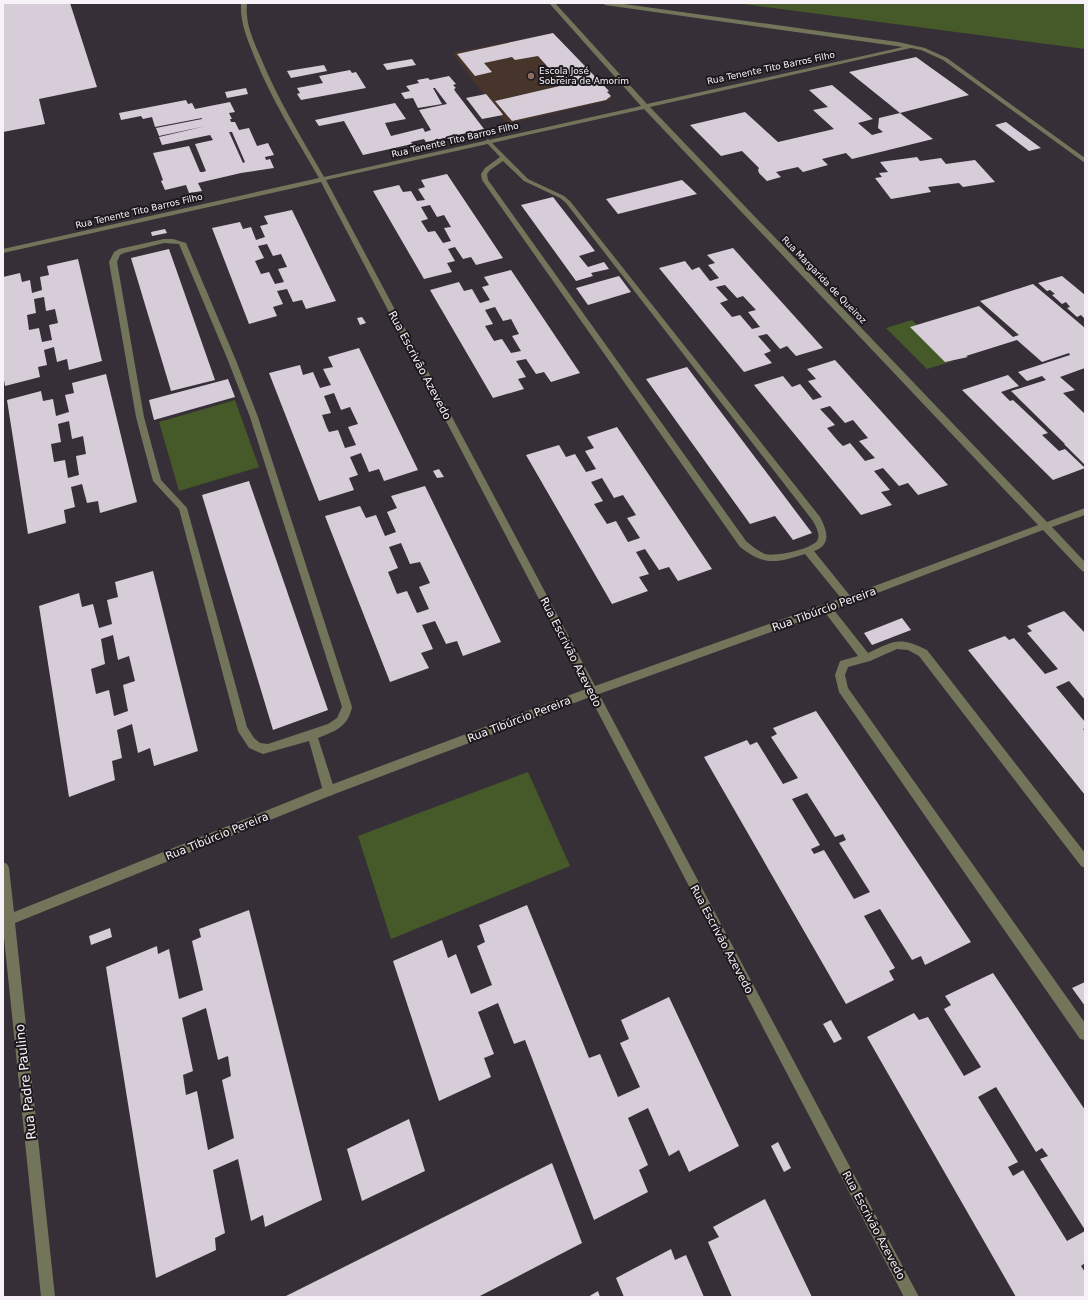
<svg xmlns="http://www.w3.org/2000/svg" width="1088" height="1300" viewBox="0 0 1088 1300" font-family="'DejaVu Sans',sans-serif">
	<rect width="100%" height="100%" fill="#362f38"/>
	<path fill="#47352c" d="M 553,33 L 612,98 L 611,100 L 507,124 L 452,53 Z"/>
	<g fill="#455a28">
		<path d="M 736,3 L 1085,3 L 1085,49 Z"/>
		<path d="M 912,320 L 953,361 L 927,369 L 886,328 Z"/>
		<path d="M 235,400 L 259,467 L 179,491 L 159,422 Z"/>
		<path d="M 528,772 L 570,866 L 391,939 L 358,836 Z"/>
	</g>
	<g fill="#d6cdd8" fill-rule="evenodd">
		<path d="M 3,3 L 70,3 L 97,87 L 39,99 L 45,124 L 3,132 Z"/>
		<path d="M 553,33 L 609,91 L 607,92 L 611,96 L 606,100 L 512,121 L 495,101 L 564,85 L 538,56 L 515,60 L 512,57 L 484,63 L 492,72 L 475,76 L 457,54 Z"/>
		<path d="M 916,57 L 969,95 L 900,113 L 849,72 Z"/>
		<path d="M 412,59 L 416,65 L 387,70 L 383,64 Z"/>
		<path d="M 324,65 L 327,71 L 291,78 L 287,71 Z"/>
		<path d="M 350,70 L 352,73 L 356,72 L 366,88 L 301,100 L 297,94 L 300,93 L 297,88 L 323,83 L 319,76 Z"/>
		<path d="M 449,76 L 456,84 L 453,85 L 456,88 L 454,89 L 455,91 L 484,129 L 431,141 L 426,142 L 424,139 L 411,142 L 412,144 L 363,155 L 344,121 L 319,126 L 315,120 L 395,103 L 406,119 L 385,123 L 391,136 L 423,128 L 425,132 L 431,130 L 419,110 L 447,104 L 435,88 L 433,88 L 442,104 L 418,108 L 413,98 L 405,99 L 401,93 L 410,91 L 406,86 L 419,83 L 417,80 L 428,78 L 430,80 Z"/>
		<path d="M 832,85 L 873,119 L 858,123 L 872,135 L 883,132 L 878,128 L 879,118 L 900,113 L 933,139 L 852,159 L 846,153 L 822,159 L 828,165 L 803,172 L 798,167 L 776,172 L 781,177 L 767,181 L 759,173 L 758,170 L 759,168 L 742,151 L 721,156 L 690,125 L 745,112 L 778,142 L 834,129 L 813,110 L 828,107 L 809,90 Z"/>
		<path d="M 246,88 L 248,94 L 227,98 L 225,92 Z"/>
		<path d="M 486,94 L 501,112 L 503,115 L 482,119 L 466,98 Z"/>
		<path d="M 186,100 L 188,104 L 192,103 L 195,109 L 230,102 L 235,112 L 229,113 L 232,119 L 230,119 L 231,122 L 235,122 L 239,130 L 249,128 L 257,146 L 268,143 L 274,155 L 265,157 L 266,160 L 270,159 L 274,168 L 241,173 L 198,183 L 202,191 L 189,193 L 186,185 L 165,190 L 161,181 L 163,180 L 153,153 L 189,146 L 200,172 L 203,172 L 206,171 L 195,144 L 213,140 L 210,135 L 162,145 L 159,137 L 206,126 L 159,136 L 156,128 L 202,119 L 202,118 L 155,127 L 152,117 L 143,119 L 141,116 L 121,120 L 119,113 ZM 229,132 L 232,132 L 245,162 L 243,163 Z"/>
		<path d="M 1006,122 L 1041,148 L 1029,151 L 995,125 Z"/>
		<path d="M 917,157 L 920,161 L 941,158 L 946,164 L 975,160 L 995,182 L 963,187 L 959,183 L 928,187 L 931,192 L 891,199 L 875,178 L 882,177 L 879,173 L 888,172 L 880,162 Z"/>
		<path d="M 447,174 L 503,258 L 476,265 L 471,257 L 463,259 L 455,247 L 448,249 L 455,261 L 447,263 L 452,272 L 424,279 L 373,191 L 399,185 L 403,192 L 411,191 L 417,201 L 425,200 L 418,189 L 425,187 L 421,180 ZM 430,205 L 437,217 L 444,215 L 451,227 L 444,228 L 451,241 L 443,243 L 435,231 L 428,232 L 421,221 L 428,219 L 421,207 Z"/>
		<path d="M 682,180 L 697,194 L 618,214 L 606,199 Z"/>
		<path d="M 553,197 L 595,251 L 579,256 L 588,267 L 604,262 L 609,269 L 591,273 L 593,276 L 576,281 L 521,205 Z"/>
		<path d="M 292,210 L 336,301 L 306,309 L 302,300 L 293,302 L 287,289 L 277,291 L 283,304 L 273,307 L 277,316 L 249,324 L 212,228 L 240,222 L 243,229 L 251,227 L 256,240 L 265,237 L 260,226 L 268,224 L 264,216 ZM 267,244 L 273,256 L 281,254 L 287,267 L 278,269 L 284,282 L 275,284 L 269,272 L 261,274 L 255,261 L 264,258 L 258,246 Z"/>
		<path d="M 165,229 L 167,233 L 152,236 L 151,232 Z"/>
		<path d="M 733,248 L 823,348 L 796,356 L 787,346 L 780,349 L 767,334 L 758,336 L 771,351 L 764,354 L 772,363 L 744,372 L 659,268 L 685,261 L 692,270 L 699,267 L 710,281 L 719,278 L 708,265 L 715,263 L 707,255 ZM 725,285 L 737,298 L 743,296 L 756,310 L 748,312 L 760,327 L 752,329 L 740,315 L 732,317 L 720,303 L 728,300 L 716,287 Z"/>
		<path d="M 169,249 L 215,380 L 171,391 L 131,258 Z"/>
		<path d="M 78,259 L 102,361 L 69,370 L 67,359 L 57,362 L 54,347 L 44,350 L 47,365 L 38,367 L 40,377 L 5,386 L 3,374 L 3,277 L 20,273 L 22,282 L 30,280 L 32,293 L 42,290 L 40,277 L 49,275 L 47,266 ZM 44,297 L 46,311 L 55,309 L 58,323 L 49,325 L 52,340 L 42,342 L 39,328 L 29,330 L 27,315 L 36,313 L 34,299 Z"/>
		<path d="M 511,270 L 580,373 L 551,382 L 544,372 L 536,374 L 526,359 L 516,361 L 526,377 L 518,379 L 524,389 L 493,398 L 430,290 L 459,282 L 464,291 L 472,289 L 480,303 L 490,300 L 482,287 L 489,285 L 484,277 ZM 495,307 L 503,321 L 511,319 L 519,334 L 512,336 L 521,351 L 511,353 L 502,339 L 494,341 L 485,326 L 493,324 L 485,310 Z"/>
		<path d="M 619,276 L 631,292 L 588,305 L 576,288 Z"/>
		<path d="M 1062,276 L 1085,295 L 1085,319 L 1081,315 L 1077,317 L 1067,308 L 1070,307 L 1066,302 L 1062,304 L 1052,295 L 1055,294 L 1050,290 L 1047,291 L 1038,283 Z"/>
		<path d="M 1033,284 L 1085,328 L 1085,368 L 1060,377 L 1075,390 L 1063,393 L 1085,414 L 1085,465 L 1064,444 L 1065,444 L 1011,391 L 1046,380 L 1042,376 L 1027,381 L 1018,372 L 1070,355 L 1069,353 L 1042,362 L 1017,340 L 966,356 L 968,357 L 945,362 L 910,327 L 979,306 L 1013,337 L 1019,335 L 980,301 Z"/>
		<path d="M 362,317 L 366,323 L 360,325 L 357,318 Z"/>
		<path d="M 359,348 L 418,470 L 384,481 L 379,469 L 369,472 L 361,453 L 350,457 L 358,475 L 349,478 L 354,490 L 319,501 L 269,373 L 300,365 L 303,375 L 313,372 L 320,388 L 331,385 L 323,369 L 333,367 L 328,357 ZM 334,393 L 341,410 L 350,407 L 358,424 L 348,427 L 356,445 L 345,448 L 338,430 L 329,432 L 327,428 L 322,415 L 331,413 L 324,396 Z"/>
		<path d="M 835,360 L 909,442 L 948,485 L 918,495 L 908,483 L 899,486 L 883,468 L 874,471 L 890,490 L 881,492 L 892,505 L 861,515 L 754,385 L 783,376 L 792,387 L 800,384 L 813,400 L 822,397 L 808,381 L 816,379 L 807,369 ZM 830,406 L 845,423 L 853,420 L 868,438 L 859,441 L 875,458 L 865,461 L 850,443 L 843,446 L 838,441 L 827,428 L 835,425 L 820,409 Z"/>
		<path d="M 687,367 L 812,533 L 793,540 L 775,516 L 750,524 L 646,379 Z"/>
		<path d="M 106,374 L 137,502 L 100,513 L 98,501 L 87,503 L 82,484 L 71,487 L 75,507 L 64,510 L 66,523 L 28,534 L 7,400 L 41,391 L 43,401 L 53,399 L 56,416 L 69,412 L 65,395 L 74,393 L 72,383 ZM 69,421 L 72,439 L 83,436 L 86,454 L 76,456 L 79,475 L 68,478 L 65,460 L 54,462 L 51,444 L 61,442 L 58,424 Z"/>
		<path d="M 1008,375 L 1019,386 L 1001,392 L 1010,401 L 1013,400 L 1048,433 L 1042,435 L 1059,451 L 1065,449 L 1085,468 L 1053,480 L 962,390 Z"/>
		<path d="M 228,379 L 235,397 L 154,420 L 149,400 Z"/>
		<path d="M 617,427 L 712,569 L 678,581 L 669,567 L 659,570 L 645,549 L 636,552 L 649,574 L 639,577 L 648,591 L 612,604 L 526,455 L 559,445 L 566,457 L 575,454 L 586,472 L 596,469 L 585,451 L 594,448 L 587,437 ZM 602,478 L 614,498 L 623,495 L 636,515 L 627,518 L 640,538 L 628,542 L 616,521 L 607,524 L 594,504 L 603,501 L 591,482 Z"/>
		<path d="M 439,469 L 444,477 L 437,478 L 433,471 Z"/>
		<path d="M 249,481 L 328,710 L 273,730 L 202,495 Z"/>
		<path d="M 425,486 L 501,642 L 463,656 L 457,641 L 446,644 L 435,621 L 422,625 L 433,649 L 421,653 L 429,668 L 390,682 L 325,516 L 360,506 L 366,518 L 376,515 L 385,536 L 396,532 L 387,512 L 397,508 L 391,496 ZM 401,543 L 410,564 L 420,562 L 430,583 L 419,587 L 429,609 L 417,613 L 407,591 L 397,594 L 388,572 L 398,568 L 389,547 Z"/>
		<path d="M 153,571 L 198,751 L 154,766 L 150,748 L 138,753 L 132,724 L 117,730 L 122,758 L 112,761 L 115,780 L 69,797 L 39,606 L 79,593 L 82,607 L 93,604 L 99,628 L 112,624 L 107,600 L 118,597 L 115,582 ZM 113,635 L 118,660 L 129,656 L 135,681 L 123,685 L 128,711 L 114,716 L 109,690 L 96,694 L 91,669 L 105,664 L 101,639 Z"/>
		<path d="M 1064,611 L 1085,633 L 1085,700 L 1069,681 L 1056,687 L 1085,722 L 1085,728 L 1083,729 L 1085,731 L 1085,795 L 968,650 L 1005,636 L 1009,640 L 1014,638 L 1045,674 L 1058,669 L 1027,633 L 1032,631 L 1027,626 Z"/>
		<path d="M 902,618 L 911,630 L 872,645 L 864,633 Z"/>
		<path d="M 816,711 L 971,942 L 925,965 L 921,956 L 912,960 L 880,909 L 864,916 L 895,968 L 889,971 L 894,980 L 846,1004 L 704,757 L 747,740 L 750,745 L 757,742 L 783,784 L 798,778 L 771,737 L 777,734 L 773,728 ZM 807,793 L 835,837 L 843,834 L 846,840 L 839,843 L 870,892 L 854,899 L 824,850 L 814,854 L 811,849 L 820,845 L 792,799 Z"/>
		<path d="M 527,905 L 589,1058 L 600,1054 L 618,1097 L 640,1087 L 620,1043 L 629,1039 L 621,1020 L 669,997 L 739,1146 L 689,1172 L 679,1150 L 669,1156 L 648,1108 L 628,1118 L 648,1165 L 639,1170 L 648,1192 L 594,1220 L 525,1040 L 514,1044 L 498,1003 L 478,1012 L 494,1054 L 484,1058 L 491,1077 L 439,1101 L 393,961 L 442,940 L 448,958 L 456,954 L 471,994 L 492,985 L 477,946 L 485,942 L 479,925 Z"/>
		<path d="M 249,910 L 322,1200 L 265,1227 L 263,1215 L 251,1221 L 238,1159 L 213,1170 L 225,1233 L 215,1238 L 216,1250 L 156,1278 L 106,967 L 157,946 L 158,954 L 169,949 L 179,999 L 203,990 L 192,941 L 201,937 L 199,929 ZM 206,1008 L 218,1060 L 228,1056 L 231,1076 L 222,1080 L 234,1138 L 208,1150 L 197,1091 L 186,1095 L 183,1075 L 193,1071 L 182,1018 Z"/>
		<path d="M 110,928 L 112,937 L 91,945 L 89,936 Z"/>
		<path d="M 993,973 L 1085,1110 L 1085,1230 L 1040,1159 L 1048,1156 L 1042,1148 L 1036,1152 L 996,1087 L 978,1097 L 1018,1162 L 1008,1167 L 1013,1176 L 1023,1170 L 1067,1241 L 1085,1231 L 1085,1263 L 1081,1266 L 1085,1272 L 1085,1297 L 1016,1297 L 867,1037 L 914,1013 L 919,1020 L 928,1017 L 964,1076 L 981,1067 L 944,1009 L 951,1005 L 945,996 Z"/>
		<path d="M 1085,982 L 1085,1006 L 1072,988 Z"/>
		<path d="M 831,1020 L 842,1039 L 834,1043 L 823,1024 Z"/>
		<path d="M 409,1119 L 425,1171 L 362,1201 L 347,1149 Z"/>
		<path d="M 778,1142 L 791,1168 L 784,1172 L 771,1146 Z"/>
		<path d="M 552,1163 L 582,1243 L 478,1297 L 284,1297 Z"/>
		<path d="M 765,1199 L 812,1297 L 732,1297 L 708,1242 L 719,1237 L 713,1227 Z"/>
		<path d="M 671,1249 L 675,1260 L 686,1255 L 704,1297 L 624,1297 L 616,1278 Z"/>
		<path d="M 598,1291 L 600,1297 L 588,1297 Z"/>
	</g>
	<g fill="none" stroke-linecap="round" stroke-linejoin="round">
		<g fill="#73755b" fill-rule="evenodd">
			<path d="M 488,139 L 528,179 L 564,196 L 570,201 L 820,517 C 827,530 832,545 814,551 L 851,597 L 853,600 L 851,603 L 845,603 L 805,554 C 777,563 764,566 740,547 L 482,180 L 481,174 L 485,168 L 500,157 L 485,141 ZM 503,161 L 524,181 L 560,198 L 566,203 L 813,521 C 815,525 820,533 818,539 C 815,549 774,557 765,554 C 758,551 752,546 746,541 L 488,180 L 487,174 L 490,170 Z"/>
			<path d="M 164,239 L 173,239 L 186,243 L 235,358 L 258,417 L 352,707 C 348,727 335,731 318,738 L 335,791 L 333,795 L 329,796 L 325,795 L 323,791 L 309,741 L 263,754 L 249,748 L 238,731 L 179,509 L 153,481 L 136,417 L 109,262 L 114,252 L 119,249 ZM 164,243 L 179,244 L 227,358 L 250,417 L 342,707 L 337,718 L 328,724 L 268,744 L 260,743 L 254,738 L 247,727 L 187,508 L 161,480 L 144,417 L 117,262 L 120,255 L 124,253 Z"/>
			<path d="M 827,604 L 830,605 L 868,653 C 894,641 899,636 927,650 L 1085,853 L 1085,868 L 1081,866 L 919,656 L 908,650 L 897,649 L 870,661 L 848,667 L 845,675 L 848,688 L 1085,1023 L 1085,1040 L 1080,1039 L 839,692 L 835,675 L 840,661 L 858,656 L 824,611 L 822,608 L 824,605 Z"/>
		</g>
		<path fill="#73755b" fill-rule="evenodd" d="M 241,3 L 247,3 C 245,22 252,38 260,56 C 277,98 301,137 324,177 L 641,106 L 549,3 L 555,3 L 647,104 L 903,47 L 605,5 L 602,3 L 617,3 L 898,42 L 925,48 L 947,58 L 1085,158 L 1085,163 L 943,60 L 921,50 L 911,48 L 650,107 L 1047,522 L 1085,508 L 1085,515 L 1052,527 L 1085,562 L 1085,572 L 1082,571 L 1043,530 L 851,603 L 599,694 L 919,1297 L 904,1297 L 590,697 L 332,795 L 15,923 L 55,1297 L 41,1297 L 3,928 L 3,862 L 7,864 L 9,868 L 14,912 L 325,787 L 586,689 L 321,182 L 3,253 L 3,249 L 319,178 C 296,138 271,99 254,56 C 247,38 240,23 241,3 ZM 644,109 L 1038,525 L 845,597 L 595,686 L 326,180 Z"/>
	</g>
	<circle fill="#8d6e63" stroke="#1c191d" stroke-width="1.5" cx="531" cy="76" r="4"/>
	<g text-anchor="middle" stroke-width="4" stroke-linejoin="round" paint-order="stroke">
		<g font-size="9" fill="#f7f2f8" stroke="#1c191d">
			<text transform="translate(771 68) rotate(-12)" y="3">Rua Tenente Tito Barros Filho</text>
			<text transform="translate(455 140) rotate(-13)" y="3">Rua Tenente Tito Barros Filho</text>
			<text transform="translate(139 211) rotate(-13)" y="3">Rua Tenente Tito Barros Filho</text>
			<text transform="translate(824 280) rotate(46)" y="3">Rua Margarida de Queiroz</text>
		</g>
		<g font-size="9" fill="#f7f2f8" stroke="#1c191d" text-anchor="start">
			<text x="539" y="74">Escola José<tspan x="539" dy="10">Sobreira de Amorim</tspan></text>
		</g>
		<g font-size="11" fill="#f7f2f8" stroke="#1c191d">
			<text transform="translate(420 365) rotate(62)" y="4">Rua Escrivão Azevedo</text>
			<text transform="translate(824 609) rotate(-20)" y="4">Rua Tibúrcio Pereira</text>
			<text transform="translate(571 652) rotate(63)" y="4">Rua Escrivão Azevedo</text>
			<text transform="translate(519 719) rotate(-21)" y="4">Rua Tibúrcio Pereira</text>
			<text transform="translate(217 836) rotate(-22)" y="4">Rua Tibúrcio Pereira</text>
			<text transform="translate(722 939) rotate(62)" y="4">Rua Escrivão Azevedo</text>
			<text transform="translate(874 1225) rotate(62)" y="4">Rua Escrivão Azevedo</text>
		</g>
		<g font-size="13" fill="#f7f2f8" stroke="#1c191d">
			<text transform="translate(25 1082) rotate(-96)" y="5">Rua Padre Paulino</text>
		</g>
	</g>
	<rect width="1088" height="1300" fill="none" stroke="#f7f2f8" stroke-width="8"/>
</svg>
